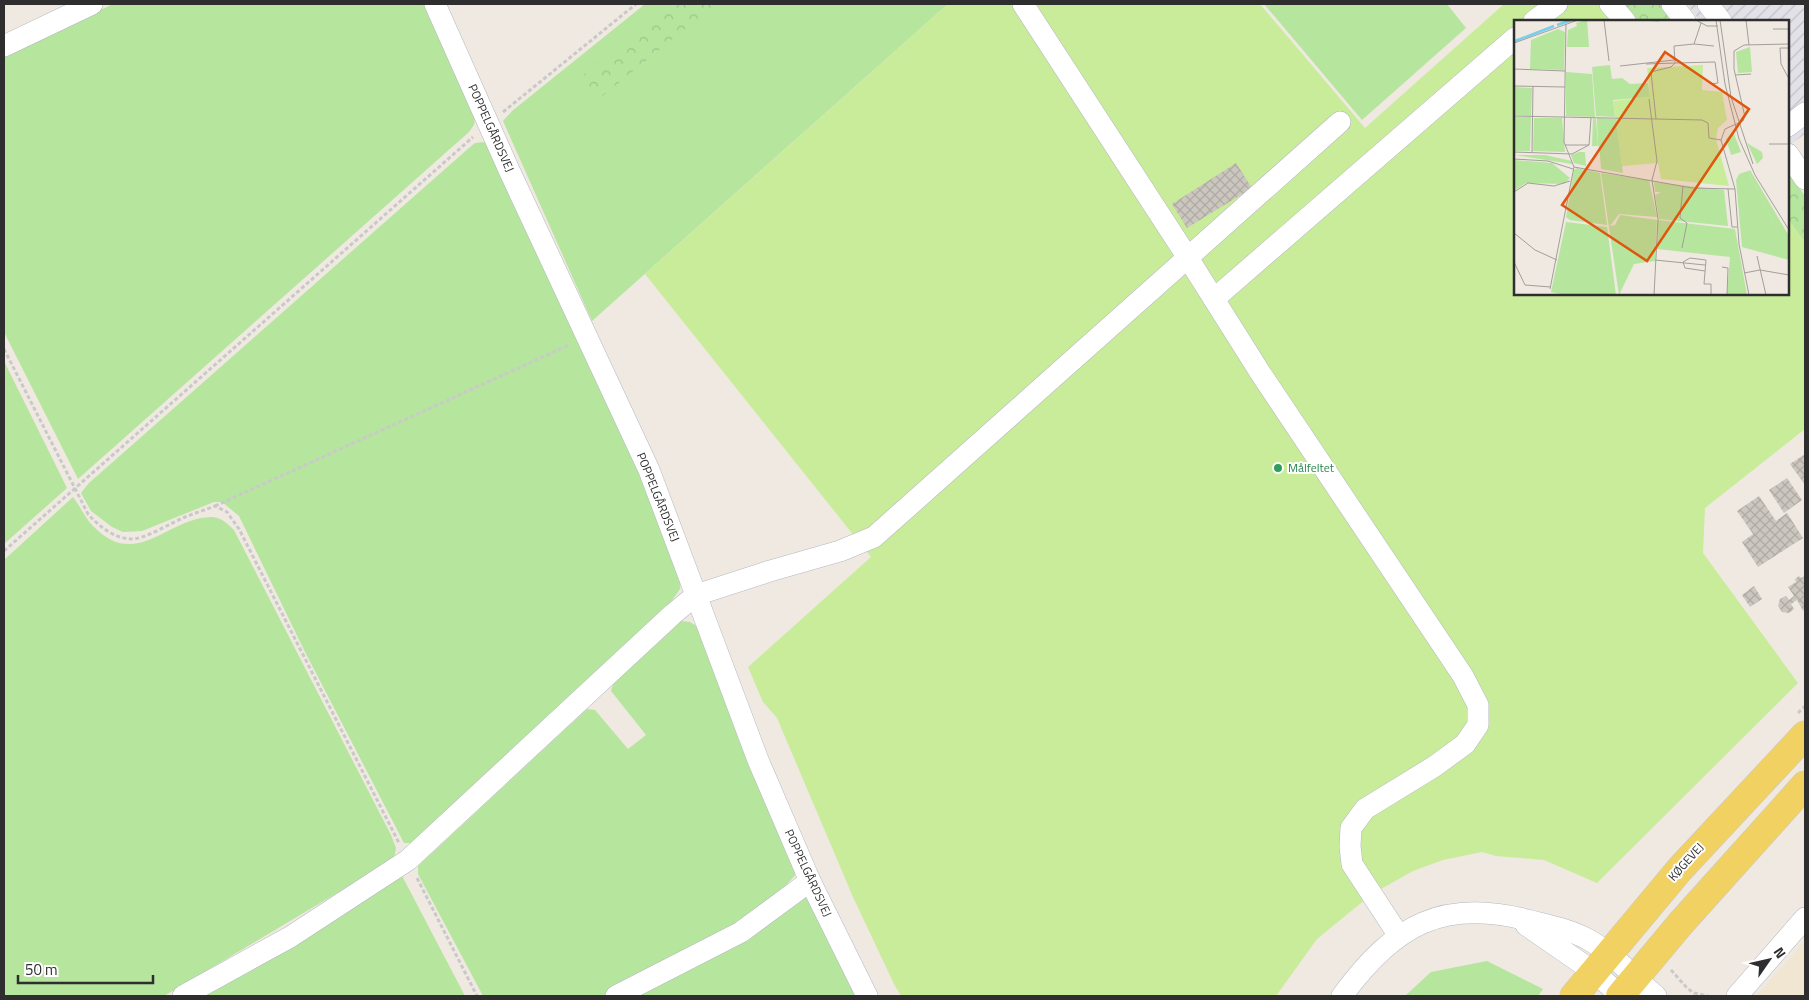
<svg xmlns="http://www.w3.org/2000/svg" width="1809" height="1000" viewBox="0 0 1809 1000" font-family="'Titillium Web',sans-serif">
	<defs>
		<pattern id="industrial-furrows" width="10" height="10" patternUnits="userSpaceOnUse" patternTransform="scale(1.25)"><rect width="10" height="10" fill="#e3e1e8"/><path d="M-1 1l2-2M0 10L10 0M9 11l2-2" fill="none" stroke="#c3c1c7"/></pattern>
		<pattern id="forest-crowns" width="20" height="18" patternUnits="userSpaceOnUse" patternTransform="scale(1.25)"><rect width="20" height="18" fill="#b6e59e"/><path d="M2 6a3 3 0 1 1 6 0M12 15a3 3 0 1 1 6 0" fill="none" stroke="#9dc588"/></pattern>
		<pattern id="building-cross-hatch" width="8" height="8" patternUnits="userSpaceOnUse" patternTransform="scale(1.25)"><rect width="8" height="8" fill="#cbc7bf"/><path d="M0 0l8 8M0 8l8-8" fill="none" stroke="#afaba4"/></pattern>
	</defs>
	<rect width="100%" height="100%" fill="#efe9e1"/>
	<path fill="url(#industrial-furrows)" d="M 1687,4 L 1805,4 L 1805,134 L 1791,144 L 1788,140 L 1788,21 L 1700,21 Z"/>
	<path fill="#f0e6d1" d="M 1805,941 L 1805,996 L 1756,996 Z"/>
	<g fill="#b6e59e">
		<path d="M 113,4 L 429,4 L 475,118 L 474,125 L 469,132 L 78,479 L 4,332 L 4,56 Z"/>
		<path d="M 645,4 L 948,4 L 592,321 L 503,121 L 512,111 Z"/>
		<path d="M 1264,4 L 1447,4 L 1466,28 L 1362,120 Z"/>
		<path d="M 484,142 L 488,145 L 659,510 L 681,576 L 680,589 L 668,606 L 411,843 L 404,843 L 304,650 L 239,516 L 222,502 L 214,502 L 142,531 L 123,532 L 112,527 L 91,511 L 81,493 L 89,483 L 470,147 L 475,143 Z"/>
		<path d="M 4,361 L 67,488 L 4,544 Z"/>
		<path d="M 73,497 C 80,506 85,518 93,526 C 136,571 167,518 211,517 C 221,517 228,524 234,530 L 391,835 L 396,848 L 394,859 L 164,996 L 4,996 L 4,560 Z"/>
		<path d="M 682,621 L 690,622 L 701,629 L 797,873 L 767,907 L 738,928 L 605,996 L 483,996 L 418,874 L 418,866 L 587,709 L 595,710 L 628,749 L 646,735 L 611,691 L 614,681 L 675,624 Z"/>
		<path d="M 400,872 L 465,996 L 201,996 Z"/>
		<path d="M 806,896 L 856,996 L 630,996 Z"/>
		<path d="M 1487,961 L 1543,989 L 1538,996 L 1405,996 L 1431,972 Z"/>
	</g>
	<g fill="url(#forest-crowns)">
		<path d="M 672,4 L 716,4 L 595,102 L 578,79 Z"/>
		<path d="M 1625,4 L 1665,4 L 1678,21 L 1638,21 Z"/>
		<path d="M 1788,172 L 1805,196 L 1805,243 L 1788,219 Z"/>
	</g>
	<path fill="#c9ec9a" d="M 948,4 L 1260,4 L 1365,128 L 1504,4 L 1625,4 L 1638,21 L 1515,21 L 1515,294 L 1788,294 L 1788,219 L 1805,243 L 1805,429 L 1705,508 L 1703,553 L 1798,683 L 1597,883 L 1544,860 L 1496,856 L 1482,852 L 1443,860 L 1413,871 L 1372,894 L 1317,939 L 1276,996 L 901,996 L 894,984 L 853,897 L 777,718 L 763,702 L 748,667 L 871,557 L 645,274 Z"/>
	<g fill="url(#building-cross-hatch)">
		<path d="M 1236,163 L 1252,188 L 1187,228 L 1172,204 Z"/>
		<path d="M 1805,454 L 1805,485 L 1790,464 Z"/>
		<path d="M 1787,478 L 1802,500 L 1784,513 L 1769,490 Z"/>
		<path d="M 1759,496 L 1776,521 L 1787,513 L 1803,538 L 1758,567 L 1742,542 L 1753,534 L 1737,511 Z"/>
		<path d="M 1799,576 L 1801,578 L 1805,576 L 1805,609 L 1803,611 L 1797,600 L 1791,604 L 1794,609 L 1789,613 L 1782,612 L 1778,606 L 1780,599 L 1786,596 L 1789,600 L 1794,596 L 1788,587 L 1796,582 L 1795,579 Z"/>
		<path d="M 1754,586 L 1762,599 L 1750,607 L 1742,595 Z"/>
	</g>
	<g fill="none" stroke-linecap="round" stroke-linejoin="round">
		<g stroke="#b4b7c1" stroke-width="22">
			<g id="minor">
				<path d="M 435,4 L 509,170 L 649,470 L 758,760 L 810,881 L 867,996"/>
				<path d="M 1023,4 L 1188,258 L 1261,374 L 1463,676 L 1478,705 L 1478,725 L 1465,744 L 1435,766 L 1365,809 L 1351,828 L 1350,846 L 1352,864 L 1399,936"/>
				<path d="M 1610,4 L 1625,21"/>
				<path d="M 1672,4 L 1685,21"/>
				<path d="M 1708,4 L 1721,21"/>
				<path d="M 1534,21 L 1557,4"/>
				<path d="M 4,46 L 92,4"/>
				<path d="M 1788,126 L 1805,113"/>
				<path d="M 1788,154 L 1805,179"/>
				<path d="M 1214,299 L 1515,38"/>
				<path d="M 1526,925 L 1594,972 L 1621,996"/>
				<path d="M 183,996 L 290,937 L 408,860 L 673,614 L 696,595 L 770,571 L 840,551 L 874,537 L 1340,122"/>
				<path d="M 616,996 L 741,932 L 810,881"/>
				<path d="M 1342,996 C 1394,925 1443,897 1531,921 C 1551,926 1571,930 1589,940 C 1614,954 1634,978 1656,996"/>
				<path d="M 1737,996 L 1805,918"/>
			</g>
		</g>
		<g stroke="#c9c9c9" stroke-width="29">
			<g id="major">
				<path d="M 1574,996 L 1680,869 L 1805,735"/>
				<path d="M 1620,996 L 1681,923 L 1805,785"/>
			</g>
		</g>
		<g stroke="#c9c9c9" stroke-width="3" stroke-dasharray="4 2.5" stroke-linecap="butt">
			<path d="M 503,112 L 636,4"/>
			<path d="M 4,349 L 88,514 C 99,526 113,538 131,539 C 143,540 173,522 185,517 C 195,513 205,510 215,506 L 227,512 L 239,529 L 399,843"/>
			<path d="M 215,506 L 569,345"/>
			<path d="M 4,551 L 473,137"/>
			<path d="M 1798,713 L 1805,706"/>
			<path d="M 417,878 L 477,996"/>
			<path d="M 1671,970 L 1687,988 L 1694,993 L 1708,996"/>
		</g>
		<use href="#minor" stroke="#fff" stroke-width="21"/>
		<use href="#major" stroke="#f2d163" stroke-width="28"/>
	</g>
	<circle fill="#2e9e5b" stroke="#fff" stroke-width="2" cx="1278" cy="468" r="5"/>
	<g text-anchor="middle" stroke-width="4" stroke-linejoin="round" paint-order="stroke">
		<g font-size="12" fill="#2e2e2e" stroke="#fff">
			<text transform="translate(491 128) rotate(66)" y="4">POPPELGÅRDSVEJ</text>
			<text transform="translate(658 497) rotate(68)" y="4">POPPELGÅRDSVEJ</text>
			<text transform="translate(1686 862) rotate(-48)" y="4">KØGEVEJ</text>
			<text transform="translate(808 873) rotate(65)" y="4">POPPELGÅRDSVEJ</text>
		</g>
		<g font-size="12" fill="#27864d" stroke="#fff" text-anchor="start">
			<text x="1288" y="472">Målfeltet</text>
		</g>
	</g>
	<g transform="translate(1514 20)">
		<rect width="275" height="275" fill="#efe9e1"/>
		<path d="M 73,0 L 75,27 L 53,27 L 54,10 L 63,6 L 62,3 ZM 44,9 L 51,12 L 50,50 L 16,49 L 17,20 ZM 236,27 L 238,52 L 224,53 L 222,32 ZM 96,45 L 98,59 L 108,58 L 116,64 L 134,63 L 136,77 L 99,80 L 101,97 L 82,96 L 78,47 ZM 52,52 L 78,54 L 81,97 L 52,96 ZM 0,67 L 18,68 L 17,96 L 0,95 ZM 0,97 L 17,97 L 16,131 L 0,131 ZM 20,98 L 48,98 L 51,132 L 19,131 ZM 79,98 L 82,99 L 84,126 L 78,126 ZM 83,98 L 102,99 L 109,153 L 87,149 ZM 219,111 L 227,132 L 217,135 L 212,119 ZM 233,123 L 248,132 L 249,138 L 243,144 ZM 65,132 L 71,132 L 72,146 L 60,143 L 57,135 ZM 0,140 L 38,143 L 56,158 L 50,164 L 12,163 L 0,171 ZM 63,148 L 86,153 L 93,205 L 56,200 L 52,197 L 60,150 ZM 234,151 L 275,232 L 275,240 L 228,227 L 222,160 L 225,154 ZM 87,153 L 135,160 L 143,197 L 105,194 L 96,206 L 101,205 L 106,195 L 143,200 L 141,241 L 120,244 L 105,275 ZM 140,162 L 210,170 L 214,206 L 145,199 L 141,175 L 147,172 L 141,172 ZM 144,200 L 221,209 L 233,275 L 213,275 L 216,237 L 143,229 ZM 52,202 L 93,207 L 102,275 L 52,275 L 37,272 Z" fill="#b6e59e"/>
		<path d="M 83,99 L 87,99 L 91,140 L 88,140 L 84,124 ZM 0,135 L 31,135 L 58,141 L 58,144 ZM 236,150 L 275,216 L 275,233 L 234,151 Z" fill="#b6e59e"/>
		<path d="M 189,45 L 188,70 L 208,72 L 213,100 L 204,108 L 202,119 L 215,166 L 147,159 L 144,143 L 108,146 L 99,81 L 136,77 L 133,48 Z" fill="#c9ec9a"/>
		<path fill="none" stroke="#75cff0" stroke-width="2.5" d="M 43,5 L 58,0M 1,21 L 40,6"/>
		<path fill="none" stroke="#a29e99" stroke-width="1" d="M 90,0 L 95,41M 128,0 L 145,1M 182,0 L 193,6 L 204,6M 202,0 L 211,64 L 225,119 L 241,155 L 275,210M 206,0 L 217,77 L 239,144M 232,0 L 235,25M 52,4 L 50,122 L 60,147M 259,9 L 275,9M 0,23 L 64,0M 180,24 L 200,26M 275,28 L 266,28 L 267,44 L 275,59M 161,43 L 201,42 L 204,63 L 197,64M 161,43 L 160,26 L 180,24 L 187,3M 132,44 L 160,43M 106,46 L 160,40M 0,49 L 51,51M 221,55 L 237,54M 0,66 L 51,67M 135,79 L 143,141 L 138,160 L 144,199 L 140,275M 0,96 L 188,100 L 194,103 L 195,118 L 207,120M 231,96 L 229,101 L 211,109 L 207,120 L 221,169 L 225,224 L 235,275M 231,97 L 220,49 L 220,31 L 230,25 L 275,24M 142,99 L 137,52 L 157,47 L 161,43M 255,124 L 275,124M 51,125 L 75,125 L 77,98M 0,132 L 58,134 L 75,125M 18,132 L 19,66M 0,139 L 34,141 L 59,149M 214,169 L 218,207 L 223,207M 0,172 L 14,163 L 40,166 L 56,161M 0,213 L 21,230 L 43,240M 168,228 L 173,203 L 166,198 L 169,166M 243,236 L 252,275M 141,240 L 191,245M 0,242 L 11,265 L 37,267M 208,247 L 214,248 L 213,275M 191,251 L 171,248 L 169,242 L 176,238 L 192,240 L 190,264 L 197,264 L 197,275M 230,253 L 246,250 L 275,255M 36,269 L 60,147 L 178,168 L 221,169M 125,275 L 150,275"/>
		<path fill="#df570e" fill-opacity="0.15" stroke="#df570e" stroke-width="2.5" d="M 151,32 L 235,89 L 133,241 L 48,185 Z"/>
		<rect width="275" height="275" fill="none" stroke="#2e2e2e" stroke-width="2.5"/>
	</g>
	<rect width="1809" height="1000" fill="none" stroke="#2e2e2e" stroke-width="10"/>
	<g transform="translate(1769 960) rotate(56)" stroke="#ffffff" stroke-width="4" paint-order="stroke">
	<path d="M0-4L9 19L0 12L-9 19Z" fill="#2e2e2e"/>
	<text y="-8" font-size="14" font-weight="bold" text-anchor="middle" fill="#2e2e2e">N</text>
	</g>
	<path d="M18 975v8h135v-8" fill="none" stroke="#2e2e2e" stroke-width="2.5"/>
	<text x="25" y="975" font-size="15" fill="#2e2e2e" stroke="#ffffff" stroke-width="4" paint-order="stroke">50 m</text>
</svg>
